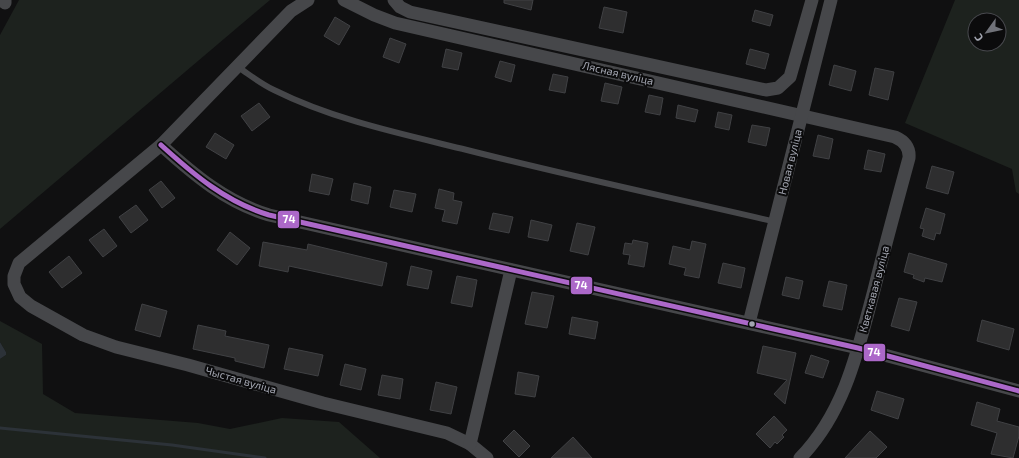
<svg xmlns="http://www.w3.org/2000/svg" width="1019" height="458" viewBox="0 0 1019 458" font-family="'Exo 2',sans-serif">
	<rect width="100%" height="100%" fill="#101011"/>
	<g fill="#1d221e" fill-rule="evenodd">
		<path d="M 19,0 L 270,0 L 0,229 L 0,35 Z"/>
		<path d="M 955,0 L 1019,0 L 1019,194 L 1016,192 L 1012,169 L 905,123 ZM 975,20 L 999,20 L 999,44 L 975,44 Z"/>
		<path d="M 0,321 L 42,344 L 43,394 L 75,413 L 198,423 L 230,429 L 282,418 L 339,422 L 380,458 L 0,458 L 0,359 L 6,355 L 6,352 L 0,342 Z"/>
	</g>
	<path fill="#2c3238" d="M 0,342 L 6,352 L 6,355 L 0,359 Z"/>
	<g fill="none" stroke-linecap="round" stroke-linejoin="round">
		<path stroke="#2c3238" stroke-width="3" d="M 0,428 L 172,445 L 265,458"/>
	</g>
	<g fill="#2e2e2f" stroke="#404144">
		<path d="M 504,0 L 533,0 L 531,10 L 504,3 Z"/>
		<path d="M 604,7 L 627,12 L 623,33 L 599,28 Z"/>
		<path d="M 755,10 L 773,15 L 770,26 L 752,21 Z"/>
		<path d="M 335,17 L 350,26 L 339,45 L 324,36 Z"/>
		<path d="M 390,38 L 406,44 L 399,63 L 383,57 Z"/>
		<path d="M 446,49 L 462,53 L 458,70 L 442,67 Z"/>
		<path d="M 750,49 L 769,54 L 765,69 L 746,64 Z"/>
		<path d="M 500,61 L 515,65 L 511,82 L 495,77 Z"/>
		<path d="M 834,65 L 856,71 L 851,91 L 829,85 Z"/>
		<path d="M 875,68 L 894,72 L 888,100 L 869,95 Z"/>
		<path d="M 553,74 L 568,77 L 565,93 L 549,90 Z"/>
		<path d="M 605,83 L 622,87 L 618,104 L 601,101 Z"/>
		<path d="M 649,95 L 663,98 L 660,115 L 645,112 Z"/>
		<path d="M 259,103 L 270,117 L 252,131 L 241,116 Z"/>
		<path d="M 678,105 L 698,110 L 695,122 L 676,118 Z"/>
		<path d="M 718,112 L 732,115 L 729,130 L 715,127 Z"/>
		<path d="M 752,125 L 770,128 L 766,146 L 748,142 Z"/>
		<path d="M 215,133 L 234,145 L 226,159 L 206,147 Z"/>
		<path d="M 818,135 L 833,139 L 829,159 L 813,156 Z"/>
		<path d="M 868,150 L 885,154 L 881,172 L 864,169 Z"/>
		<path d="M 932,166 L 954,172 L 948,194 L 926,188 Z"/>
		<path d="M 312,174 L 333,179 L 329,195 L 309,191 Z"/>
		<path d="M 161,181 L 175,198 L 162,208 L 149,190 Z"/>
		<path d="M 354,183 L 371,187 L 368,204 L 351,200 Z"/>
		<path d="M 439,189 L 454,193 L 453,200 L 462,202 L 457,224 L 442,221 L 445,210 L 435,208 Z"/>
		<path d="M 394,190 L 416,194 L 412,212 L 390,207 Z"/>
		<path d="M 136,205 L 148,220 L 131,233 L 119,217 Z"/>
		<path d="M 926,208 L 945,214 L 940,234 L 936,233 L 934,240 L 922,236 L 924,229 L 920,228 Z"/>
		<path d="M 493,213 L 513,217 L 509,233 L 489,229 Z"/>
		<path d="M 531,220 L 552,225 L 548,241 L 528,237 Z"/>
		<path d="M 577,223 L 595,227 L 588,255 L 570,251 Z"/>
		<path d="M 104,229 L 117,246 L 103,257 L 89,240 Z"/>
		<path d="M 230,232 L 250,248 L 237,265 L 217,250 Z"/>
		<path d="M 633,240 L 648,243 L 644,267 L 628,264 L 630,255 L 623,254 L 625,243 L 632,244 Z"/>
		<path d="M 692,241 L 706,244 L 699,278 L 684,275 L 686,268 L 669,264 L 673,246 L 690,250 Z"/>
		<path d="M 263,242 L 307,250 L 308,244 L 387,263 L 382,286 L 289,266 L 288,272 L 259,266 Z"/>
		<path d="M 909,253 L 947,264 L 942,282 L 925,278 L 924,282 L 913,278 L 914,275 L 904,272 Z"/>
		<path d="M 69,256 L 82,273 L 62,288 L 49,272 Z"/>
		<path d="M 723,263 L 745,268 L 741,288 L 718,283 Z"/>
		<path d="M 411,266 L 432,271 L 428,289 L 407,285 Z"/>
		<path d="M 457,276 L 477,280 L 472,307 L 451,303 Z"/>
		<path d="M 786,277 L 803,281 L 799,299 L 782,295 Z"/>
		<path d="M 829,281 L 847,285 L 842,310 L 823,306 Z"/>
		<path d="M 532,292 L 554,296 L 547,328 L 525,324 Z"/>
		<path d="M 899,298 L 917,302 L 909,331 L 891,326 Z"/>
		<path d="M 142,304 L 167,311 L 160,337 L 135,330 Z"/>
		<path d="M 572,317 L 598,322 L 595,339 L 569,334 Z"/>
		<path d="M 982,320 L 1014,329 L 1009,350 L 977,341 Z"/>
		<path d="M 198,325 L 226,331 L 225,336 L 269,345 L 264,368 L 235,361 L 235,358 L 193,349 Z"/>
		<path d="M 763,346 L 796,353 L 785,404 L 774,394 L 787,380 L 757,373 Z"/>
		<path d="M 289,348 L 323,355 L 318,376 L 284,369 Z"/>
		<path d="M 811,355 L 829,361 L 823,378 L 805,373 Z"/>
		<path d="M 345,364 L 366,369 L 361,390 L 340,385 Z"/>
		<path d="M 518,372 L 539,376 L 535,397 L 515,394 Z"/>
		<path d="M 382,375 L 403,379 L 400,399 L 378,395 Z"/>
		<path d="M 436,382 L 457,387 L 451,414 L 430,410 Z"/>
		<path d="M 877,391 L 904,399 L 898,419 L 871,410 Z"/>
		<path d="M 977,402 L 1000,409 L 997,421 L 1019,427 L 1019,436 L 1013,458 L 991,454 L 997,433 L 971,425 Z"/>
		<path d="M 774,416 L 787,430 L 782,435 L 784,437 L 777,444 L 775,442 L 770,448 L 756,434 Z"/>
		<path d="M 514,430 L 530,446 L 519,457 L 503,441 Z"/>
		<path d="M 870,431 L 887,447 L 876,458 L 845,458 Z"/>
		<path d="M 573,437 L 592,458 L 551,458 Z"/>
	</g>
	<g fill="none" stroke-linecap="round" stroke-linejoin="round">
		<path stroke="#46474a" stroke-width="6" d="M 238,67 C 250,75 261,84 274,90 C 334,120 402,134 467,150 C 569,176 673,198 776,222"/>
		<g stroke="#46474a" stroke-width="13">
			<path d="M 5,0 L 5,3"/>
			<path d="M 308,0 L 291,11 L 161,145 L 25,258 L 19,263 L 14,276 L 14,284 L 20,297 L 31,306 L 83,335 L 116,347 L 188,365 L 323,403 L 447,433 L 470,444 L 487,458"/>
			<path d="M 344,0 L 374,15 L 395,23 L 895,137 C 904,141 910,147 909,158 C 897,202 885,246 874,290 C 858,350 845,412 800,458"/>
			<path d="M 394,0 L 400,7 L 410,12 L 766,90 L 778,88 L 790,77 L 812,0"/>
			<path d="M 161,145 C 194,175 226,202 269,215 L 858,348 L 1019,391"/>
			<path d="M 749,323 L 831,0"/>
			<path d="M 470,444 L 511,270"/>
		</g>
		<g stroke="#0b0b0c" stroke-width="8">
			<path id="bus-1" d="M 161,145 C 194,175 226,202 269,215 L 858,348 L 1019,391"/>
		</g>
		<use href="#bus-1" stroke="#ac68c9" stroke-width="5"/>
	</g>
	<circle fill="#a3a6b1" stroke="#0b0b0c" stroke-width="1.5" cx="752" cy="324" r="3.5"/>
	<g text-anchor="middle" stroke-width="4" stroke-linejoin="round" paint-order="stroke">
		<g font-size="11" fill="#a3a6b1" stroke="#0b0b0c">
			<text transform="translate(618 73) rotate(13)" y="4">Лясная вуліца</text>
			<text transform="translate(790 162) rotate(-76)" y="4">Новая вуліца</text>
			<text transform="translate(874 289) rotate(-75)" y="4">Кветкавая вуліца</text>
			<text transform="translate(241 380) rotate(16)" y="4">Чыстая вуліца</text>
		</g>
	</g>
	<g stroke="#0b0b0c" stroke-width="1.5">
		<rect x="277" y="210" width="23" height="19" rx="4" fill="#ac68c9"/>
		<rect x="570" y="276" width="23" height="19" rx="4" fill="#ac68c9"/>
		<rect x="863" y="343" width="23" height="19" rx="4" fill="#ac68c9"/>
	</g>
	<g font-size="11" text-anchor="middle" font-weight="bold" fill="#fff">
		<text x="289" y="223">74</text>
		<text x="581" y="289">74</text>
		<text x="874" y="356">74</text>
	</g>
	<g transform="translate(987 32) rotate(237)"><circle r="19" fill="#0b0b0c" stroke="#48494e"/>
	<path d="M0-3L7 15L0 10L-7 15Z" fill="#707279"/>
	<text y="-6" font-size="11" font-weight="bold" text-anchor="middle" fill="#a3a6b1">С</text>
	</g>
</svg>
